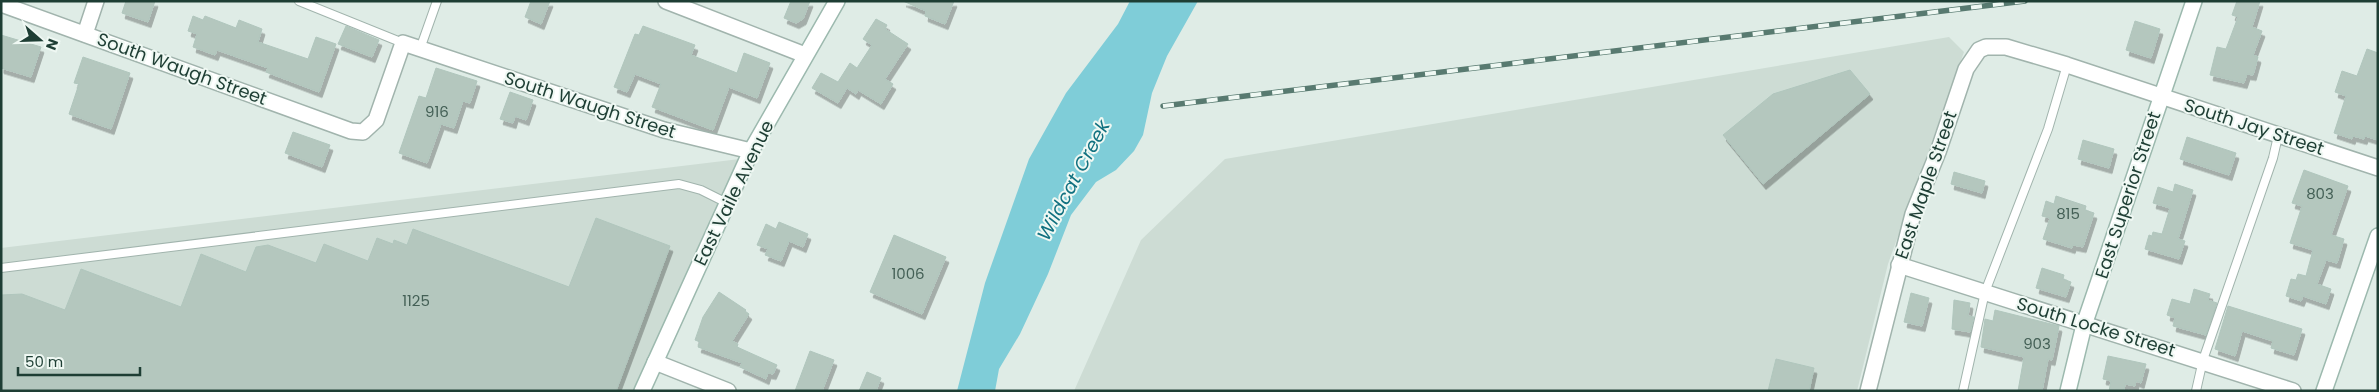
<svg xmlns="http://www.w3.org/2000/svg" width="2379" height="392" viewBox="0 0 2379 392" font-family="Poppins,sans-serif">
	<defs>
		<filter id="shadow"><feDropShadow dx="3" dy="5.5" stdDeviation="0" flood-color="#0004"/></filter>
	</defs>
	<rect width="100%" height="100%" fill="#dfece6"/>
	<g fill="#cddcd4">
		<path d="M 1949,37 L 1964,52 L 1888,264 L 1857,391 L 1074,391 L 1141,240 L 1225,159 Z"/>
		<path d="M 748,158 L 642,391 L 1,391 L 1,248 Z"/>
	</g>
	<path fill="#7fcdd8" d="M 1130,1 L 1198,1 L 1167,56 L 1152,93 L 1143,135 L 1134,151 L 1116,170 L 1096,182 L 1071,215 L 1048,274 L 1020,334 L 999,369 L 995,391 L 957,391 L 985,283 L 1029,159 L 1066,93 L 1118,24 Z"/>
	<g fill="#b4c7be" stroke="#b0c6bd" filter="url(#shadow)">
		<path d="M 126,1 L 155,1 L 148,22 L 122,13 Z"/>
		<path d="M 531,1 L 550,1 L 541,24 L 525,17 Z"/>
		<path d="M 791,1 L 810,1 L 803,19 L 796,23 L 784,18 Z"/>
		<path d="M 903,1 L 954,1 L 945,24 L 925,16 L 926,11 Z"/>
		<path d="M 2237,1 L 2260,1 L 2252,27 L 2262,31 L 2253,55 L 2258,57 L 2253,75 L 2247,74 L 2244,83 L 2210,75 L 2217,47 L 2226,49 L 2238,17 L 2232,15 Z"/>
		<path d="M 193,16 L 203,20 L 205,16 L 236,28 L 239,20 L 262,29 L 258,42 L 308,59 L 316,37 L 336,44 L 319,92 L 266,72 L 268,68 L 217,50 L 215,55 L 193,47 L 197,34 L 188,31 Z"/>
		<path d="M 876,19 L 887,25 L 885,29 L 908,44 L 885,79 L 893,84 L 881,104 L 858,90 L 856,94 L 847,88 L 838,103 L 812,88 L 821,73 L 838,82 L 850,63 L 857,68 L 872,45 L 863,39 Z"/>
		<path d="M 2135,21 L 2160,29 L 2151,58 L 2126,50 Z"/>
		<path d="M 346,26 L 379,40 L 372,57 L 338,44 Z"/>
		<path d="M 643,26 L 695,45 L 691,55 L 737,73 L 744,53 L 770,63 L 757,98 L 729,87 L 713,130 L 652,107 L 661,84 L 635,74 L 627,92 L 614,87 L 635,34 L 639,35 Z"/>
		<path d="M 1,35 L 41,47 L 31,77 L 1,68 Z"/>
		<path d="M 2367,49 L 2378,53 L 2378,140 L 2365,136 L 2364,139 L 2353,136 L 2352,139 L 2334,133 L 2346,96 L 2335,92 L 2342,71 L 2357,76 Z"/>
		<path d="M 83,57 L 130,73 L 111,129 L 69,114 L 79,84 L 74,83 Z"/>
		<path d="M 436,68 L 477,81 L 470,103 L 463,101 L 454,128 L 441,124 L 427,163 L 399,153 L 419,96 L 426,98 Z"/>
		<path d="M 1850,70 L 1870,94 L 1763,184 L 1723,135 L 1773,94 Z"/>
		<path d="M 510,92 L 533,100 L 526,120 L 515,116 L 513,123 L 500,119 Z"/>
		<path d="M 293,132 L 330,145 L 322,167 L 285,153 Z"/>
		<path d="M 2187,137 L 2236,153 L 2229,175 L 2180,159 Z"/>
		<path d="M 2083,140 L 2114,149 L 2109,168 L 2078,159 Z"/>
		<path d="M 2304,170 L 2348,186 L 2331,235 L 2344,239 L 2337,263 L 2326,260 L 2317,284 L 2331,289 L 2326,304 L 2303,296 L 2301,301 L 2286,296 L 2291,279 L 2296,280 L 2298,274 L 2306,276 L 2313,250 L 2290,243 L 2302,206 L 2292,203 Z"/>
		<path d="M 1954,172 L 1985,181 L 1982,193 L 1951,184 Z"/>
		<path d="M 2175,184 L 2193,190 L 2178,239 L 2185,241 L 2179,259 L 2145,249 L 2149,235 L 2152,236 L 2153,232 L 2162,234 L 2170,208 L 2153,203 L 2158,187 L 2173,192 Z"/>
		<path d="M 2056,196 L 2086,206 L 2085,210 L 2094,213 L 2083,247 L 2073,245 L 2072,248 L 2043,239 L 2050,218 L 2042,216 L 2046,201 L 2054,204 Z"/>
		<path d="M 596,218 L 670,246 L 616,391 L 1,391 L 1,295 L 22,294 L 65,310 L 81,269 L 181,307 L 201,254 L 246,272 L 256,247 L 268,245 L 316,263 L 324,244 L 368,261 L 377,238 L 393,244 L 394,240 L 407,245 L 413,229 L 569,287 Z"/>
		<path d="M 779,222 L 808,234 L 803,247 L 789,241 L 781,261 L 765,255 L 768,249 L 757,245 L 766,224 L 776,229 Z"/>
		<path d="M 894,235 L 946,257 L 922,314 L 870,292 Z"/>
		<path d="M 2042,268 L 2064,275 L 2063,279 L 2071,282 L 2066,297 L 2036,288 Z"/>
		<path d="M 2194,289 L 2210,294 L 2208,300 L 2217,303 L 2206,335 L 2173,326 L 2175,318 L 2167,315 L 2172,299 L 2190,304 Z"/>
		<path d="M 719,292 L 746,310 L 745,311 L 749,314 L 732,341 L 738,344 L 737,347 L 777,365 L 773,374 L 768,373 L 766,379 L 740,367 L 742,363 L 698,347 L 700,342 L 695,340 L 703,317 Z"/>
		<path d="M 1911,293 L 1929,298 L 1922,326 L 1904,322 Z"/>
		<path d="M 1954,300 L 1970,303 L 1968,316 L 1974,317 L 1970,332 L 1952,329 Z"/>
		<path d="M 2228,306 L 2302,329 L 2294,355 L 2271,348 L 2273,341 L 2242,331 L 2235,356 L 2215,349 Z"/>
		<path d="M 1995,310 L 2059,326 L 2052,360 L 2048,359 L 2042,391 L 2018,391 L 2024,357 L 1981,347 L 1985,319 L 1993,321 Z"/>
		<path d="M 810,351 L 834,360 L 822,391 L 795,391 Z"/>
		<path d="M 2108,356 L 2146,364 L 2141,383 L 2136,381 L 2135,386 L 2125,384 L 2124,391 L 2109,391 L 2111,381 L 2103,379 Z"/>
		<path d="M 1776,359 L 1814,368 L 1809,391 L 1768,391 Z"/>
		<path d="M 867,372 L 881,378 L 876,391 L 859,391 Z"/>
	</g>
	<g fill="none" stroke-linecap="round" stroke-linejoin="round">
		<g stroke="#a1b4ad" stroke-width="10">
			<g id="lane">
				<path d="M 299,1 L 403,43"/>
				<path d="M 420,49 L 437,1"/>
				<path d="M 1,268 L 679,184 L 701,190 L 727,203"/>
				<path d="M 1963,391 L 1985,292 L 2048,129 L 2067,65"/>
				<path d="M 2196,391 L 2203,360 L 2273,158 L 2278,136"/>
			</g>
		</g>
		<g stroke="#a1b4ad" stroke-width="18">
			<g id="street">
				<path d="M 666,1 L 805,55"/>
				<path d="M 1,4 L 351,131 L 363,132 L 376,120 L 403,43 L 664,130 L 751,151"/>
				<path d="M 85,34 L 96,1"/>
				<path d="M 1899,265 L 2293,391"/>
				<path d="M 655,362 L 728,391"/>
				<path d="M 1868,391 L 1913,214 L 1938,152 L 1966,69 L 1979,50 L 1986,47 L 2006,47 L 2067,65 L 2378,168"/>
			</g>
		</g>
		<g stroke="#9cb9ae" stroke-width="18">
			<g id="secondary">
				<path d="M 642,391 L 751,151 L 837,1"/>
				<path d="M 2068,391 L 2084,325 L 2194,1"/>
				<path d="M 2324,391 L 2378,236"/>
			</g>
		</g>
		<use href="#lane" stroke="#fff" stroke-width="8"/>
		<use href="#street" stroke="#fff" stroke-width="15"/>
		<use href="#secondary" stroke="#fff" stroke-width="15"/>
		<g stroke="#587a70" stroke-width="5.5">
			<path id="rail" d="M 1163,106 L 2025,1"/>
		</g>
		<use href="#rail" stroke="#eff8f3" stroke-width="4" stroke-dasharray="11" stroke-linecap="butt"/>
	</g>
	<g text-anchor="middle" stroke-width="4" stroke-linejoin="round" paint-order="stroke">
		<g font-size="15" fill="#446056">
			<text x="437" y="117">916</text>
			<text x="2320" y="199">803</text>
			<text x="2068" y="219">815</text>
			<text x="908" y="279">1006</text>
			<text x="416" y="306">1125</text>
			<text x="2037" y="349">903</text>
		</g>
		<g font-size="18" fill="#1e3e34" stroke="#eff8f3">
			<text transform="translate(182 69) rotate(20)" y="6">South Waugh Street</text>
			<text transform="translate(590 105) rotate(18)" y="6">South Waugh Street</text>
			<text transform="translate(2254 127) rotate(18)" y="6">South Jay Street</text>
			<text transform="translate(1926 185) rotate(-71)" y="6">East Maple Street</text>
			<text transform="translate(734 193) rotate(-64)" y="6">East Vaile Avenue</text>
			<text transform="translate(2128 195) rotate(-72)" y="6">East Superior Street</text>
			<text transform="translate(2096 327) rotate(17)" y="6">South Locke Street</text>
		</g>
		<g font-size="19" font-style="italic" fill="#117180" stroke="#eff8f3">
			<text transform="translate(1073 180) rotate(-62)" y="7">Wildcat Creek</text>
		</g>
	</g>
	<rect width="2379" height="392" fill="none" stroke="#1e3e34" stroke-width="5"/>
	<g transform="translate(40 40) rotate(110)" stroke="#eff8f3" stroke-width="4" paint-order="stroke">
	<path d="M0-4L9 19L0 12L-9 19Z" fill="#1e3e34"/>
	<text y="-8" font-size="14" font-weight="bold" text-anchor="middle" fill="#1e3e34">N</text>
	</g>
	<path d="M18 367v8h122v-8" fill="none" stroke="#1e3e34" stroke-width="2.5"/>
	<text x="25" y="367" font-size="15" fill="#1e3e34" stroke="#eff8f3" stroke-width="4" paint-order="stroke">50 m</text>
</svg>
